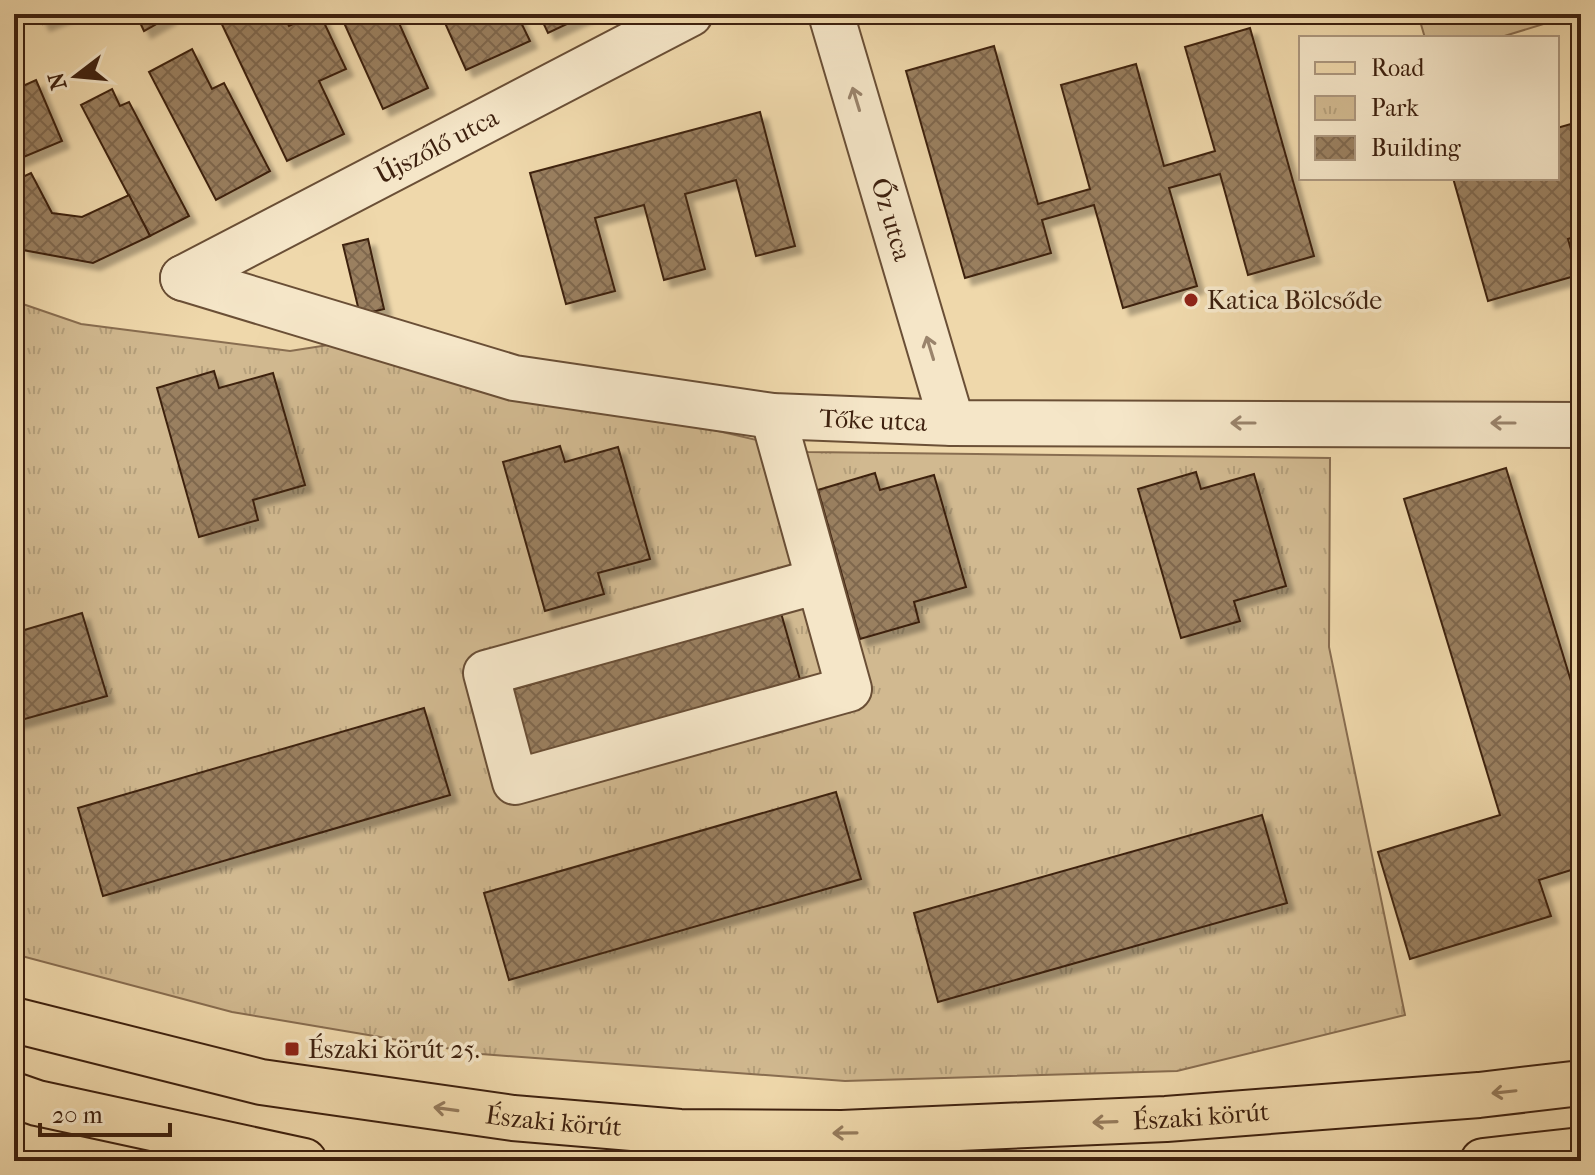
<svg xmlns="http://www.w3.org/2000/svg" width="1595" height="1175" viewBox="0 0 1595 1175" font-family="'IM FELL French Canon',serif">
	<defs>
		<pattern id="park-tufts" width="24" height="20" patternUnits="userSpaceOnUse" patternTransform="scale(2)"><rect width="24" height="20" fill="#d1b990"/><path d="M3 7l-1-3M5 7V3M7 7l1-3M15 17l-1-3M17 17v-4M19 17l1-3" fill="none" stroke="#b49f7b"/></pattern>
		<pattern id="building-cross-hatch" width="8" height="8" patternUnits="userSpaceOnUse" patternTransform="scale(2)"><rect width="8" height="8" fill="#9a8060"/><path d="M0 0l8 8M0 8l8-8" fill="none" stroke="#7f684e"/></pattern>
		<filter id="shadow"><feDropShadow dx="7" dy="7" stdDeviation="2" flood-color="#0004"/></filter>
	</defs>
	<rect width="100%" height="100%" fill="#efd8ab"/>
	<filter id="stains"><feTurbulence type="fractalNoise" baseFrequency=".0025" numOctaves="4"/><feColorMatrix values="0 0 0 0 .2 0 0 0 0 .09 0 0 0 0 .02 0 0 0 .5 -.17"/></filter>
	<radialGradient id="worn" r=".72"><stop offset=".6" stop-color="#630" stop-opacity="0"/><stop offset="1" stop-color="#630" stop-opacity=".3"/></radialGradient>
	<path fill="#d1b990" stroke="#886d50" stroke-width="2" d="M 1418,14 L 1562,14 L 1563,18 L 1498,38 L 1425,38 Z"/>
	<path fill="url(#park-tufts)" stroke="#886d50" stroke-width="2" d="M 14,301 L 81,324 L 290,351 L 341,343 L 808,452 L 1330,458 L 1329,647 L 1405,1015 L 1177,1071 L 845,1081 L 481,1054 L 232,1012 L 14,954 Z"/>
	<g fill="url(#building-cross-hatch)" stroke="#3e210f" stroke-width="2" filter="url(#shadow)">
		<path d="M 38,14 L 67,14 L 43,24 Z"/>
		<path d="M 136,14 L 167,14 L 169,17 L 144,31 Z"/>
		<path d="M 217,14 L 283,14 L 289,26 L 315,14 L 320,14 L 346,69 L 319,81 L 344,134 L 287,161 Z"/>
		<path d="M 340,14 L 371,14 L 375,22 L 395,14 L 428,88 L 383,109 Z"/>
		<path d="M 441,14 L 517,14 L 530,41 L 466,70 Z"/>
		<path d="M 539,14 L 588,14 L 548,33 Z"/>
		<path d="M 1250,28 L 1314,256 L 1248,275 L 1220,174 L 1169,188 L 1197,286 L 1123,308 L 1094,205 L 1042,220 L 1051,253 L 965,278 L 906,71 L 994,46 L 1038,204 L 1090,189 L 1061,85 L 1136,64 L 1164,166 L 1215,151 L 1185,47 Z"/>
		<path d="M 192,49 L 212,89 L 224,83 L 270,171 L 216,200 L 149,72 Z"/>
		<path d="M 36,80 L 62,141 L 14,161 L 14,90 Z"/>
		<path d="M 112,89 L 120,106 L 129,102 L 189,216 L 150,236 L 81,105 Z"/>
		<path d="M 760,112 L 795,246 L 756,256 L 736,180 L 685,194 L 705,269 L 664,280 L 644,205 L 595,218 L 615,291 L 566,304 L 530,173 Z"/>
		<path d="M 1581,121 L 1581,235 L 1568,239 L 1578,275 L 1488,301 L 1453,178 L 1557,178 L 1557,128 Z"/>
		<path d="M 31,173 L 52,213 L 82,217 L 129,195 L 150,236 L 93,263 L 23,250 L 14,232 L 14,181 Z"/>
		<path d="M 368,239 L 384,309 L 360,315 L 343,245 Z"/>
		<path d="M 214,371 L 219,388 L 273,373 L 305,485 L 253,500 L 258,520 L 199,537 L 157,388 Z"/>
		<path d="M 560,446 L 565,462 L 618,447 L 650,559 L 598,573 L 604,594 L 545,611 L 503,462 Z"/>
		<path d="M 1506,468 L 1581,714 L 1581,825 L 1577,826 L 1581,839 L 1581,867 L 1539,880 L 1551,916 L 1410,959 L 1378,852 L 1500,815 L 1404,499 Z"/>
		<path d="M 1196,472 L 1201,489 L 1254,474 L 1286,586 L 1234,601 L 1240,621 L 1181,638 L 1138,489 Z"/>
		<path d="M 875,473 L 880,490 L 934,475 L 966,587 L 914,602 L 919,622 L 860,639 L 818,490 Z"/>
		<path d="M 82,613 L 107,696 L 14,722 L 14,633 Z"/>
		<path d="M 781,613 L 801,683 L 531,760 L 511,690 Z"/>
		<path d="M 424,708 L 450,795 L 103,896 L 78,808 Z"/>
		<path d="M 836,792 L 861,879 L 509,980 L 484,893 Z"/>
		<path d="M 1262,815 L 1287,903 L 938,1002 L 914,913 Z"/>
	</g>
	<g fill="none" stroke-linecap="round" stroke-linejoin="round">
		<g stroke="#6a4f36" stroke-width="48">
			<g id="minor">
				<path id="s1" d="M 831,14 L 952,423"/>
				<path id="s2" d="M 183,278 L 514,378 L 773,416 L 952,423 L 1581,425"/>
				<path id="s3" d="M 183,278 L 690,14"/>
				<path d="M 773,416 L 849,689 L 515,782 L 486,673 L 818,581"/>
			</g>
		</g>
		<g stroke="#3e210f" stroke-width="48">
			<g id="major">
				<path id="s4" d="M 14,1020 L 261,1082 L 513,1118 L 680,1132 L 842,1133 L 1166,1119 L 1479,1095 L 1581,1083"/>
				<path d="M 14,1095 L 37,1103 L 304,1161"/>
				<path d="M 1483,1161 L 1581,1150"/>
			</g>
		</g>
		<use href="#minor" stroke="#f5e6c8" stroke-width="44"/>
		<use href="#major" stroke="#efd8ab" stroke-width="44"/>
	</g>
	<defs><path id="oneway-shaft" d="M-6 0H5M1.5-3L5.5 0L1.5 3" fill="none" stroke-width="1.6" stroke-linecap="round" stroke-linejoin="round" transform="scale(2)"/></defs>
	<g stroke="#9a846c">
		<use href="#oneway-shaft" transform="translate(856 99) rotate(-107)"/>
		<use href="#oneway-shaft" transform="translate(930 348) rotate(-107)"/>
		<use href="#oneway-shaft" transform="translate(1243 423) rotate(180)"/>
		<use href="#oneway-shaft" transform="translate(1503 423) rotate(-180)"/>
	</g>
	<g stroke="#967c5d">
		<use href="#oneway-shaft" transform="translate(1504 1092) rotate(174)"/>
		<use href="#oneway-shaft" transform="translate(446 1109) rotate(-172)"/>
		<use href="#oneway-shaft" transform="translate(1105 1122) rotate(178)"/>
		<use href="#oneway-shaft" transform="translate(845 1133) rotate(179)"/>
	</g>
	<g fill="#8f2418" stroke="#f5e6c8" stroke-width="3">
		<circle cx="1191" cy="300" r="8"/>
		<rect x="284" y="1041" width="16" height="16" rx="4"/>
	</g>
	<g text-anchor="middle" stroke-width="7" stroke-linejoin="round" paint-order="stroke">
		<g font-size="26" fill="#3e210f" stroke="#f5e6c8">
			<text dy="9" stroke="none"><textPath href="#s3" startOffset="286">Újszőlő utca</textPath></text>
			<text dy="9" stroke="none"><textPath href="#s1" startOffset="214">Őz utca</textPath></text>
			<text dy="9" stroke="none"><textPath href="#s2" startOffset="708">Tőke utca</textPath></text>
			<text dy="9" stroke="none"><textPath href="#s4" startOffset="1198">Északi körút</textPath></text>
			<text dy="9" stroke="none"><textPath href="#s4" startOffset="550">Északi körút</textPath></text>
		</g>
		<g font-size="26" fill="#3e210f" stroke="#f5e6c8" text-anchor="start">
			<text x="1207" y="309">Katica Bölcsőde</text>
			<text x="308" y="1058">Északi körút 25.</text>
		</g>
	</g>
	<rect width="1595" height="1175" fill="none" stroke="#efd8ab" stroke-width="48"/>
	<rect x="16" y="16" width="1563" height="1143" fill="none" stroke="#3e210f" stroke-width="4"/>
	<rect x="24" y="24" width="1547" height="1127" fill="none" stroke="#3e210f" stroke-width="2"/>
	<rect x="1299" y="36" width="260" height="144" fill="#f5e6c8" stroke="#ac977e" stroke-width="2"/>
	<rect x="1315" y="62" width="40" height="12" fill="#efd8ab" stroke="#ac977e" stroke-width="2"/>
	<text x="1371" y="76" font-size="24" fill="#3e210f">Road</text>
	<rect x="1315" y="96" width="40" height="24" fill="url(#park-tufts)" stroke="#ac977e" stroke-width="2"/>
	<text x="1371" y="116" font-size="24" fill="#3e210f">Park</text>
	<rect x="1315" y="136" width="40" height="24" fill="url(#building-cross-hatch)" stroke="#ac977e" stroke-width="2"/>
	<text x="1371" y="156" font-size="24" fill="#3e210f">Building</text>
	<g transform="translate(76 76) rotate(254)" stroke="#f5e6c8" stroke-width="6" paint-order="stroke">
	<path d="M0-6L14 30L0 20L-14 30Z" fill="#3e210f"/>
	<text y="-12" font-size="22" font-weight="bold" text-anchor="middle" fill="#3e210f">N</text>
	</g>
	<path d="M40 1123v12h130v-12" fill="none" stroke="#3e210f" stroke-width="4"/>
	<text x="52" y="1123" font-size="24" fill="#3e210f" stroke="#f5e6c8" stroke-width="6" paint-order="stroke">20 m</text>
	<rect width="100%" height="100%" filter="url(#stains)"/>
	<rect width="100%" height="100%" fill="url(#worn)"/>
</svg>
